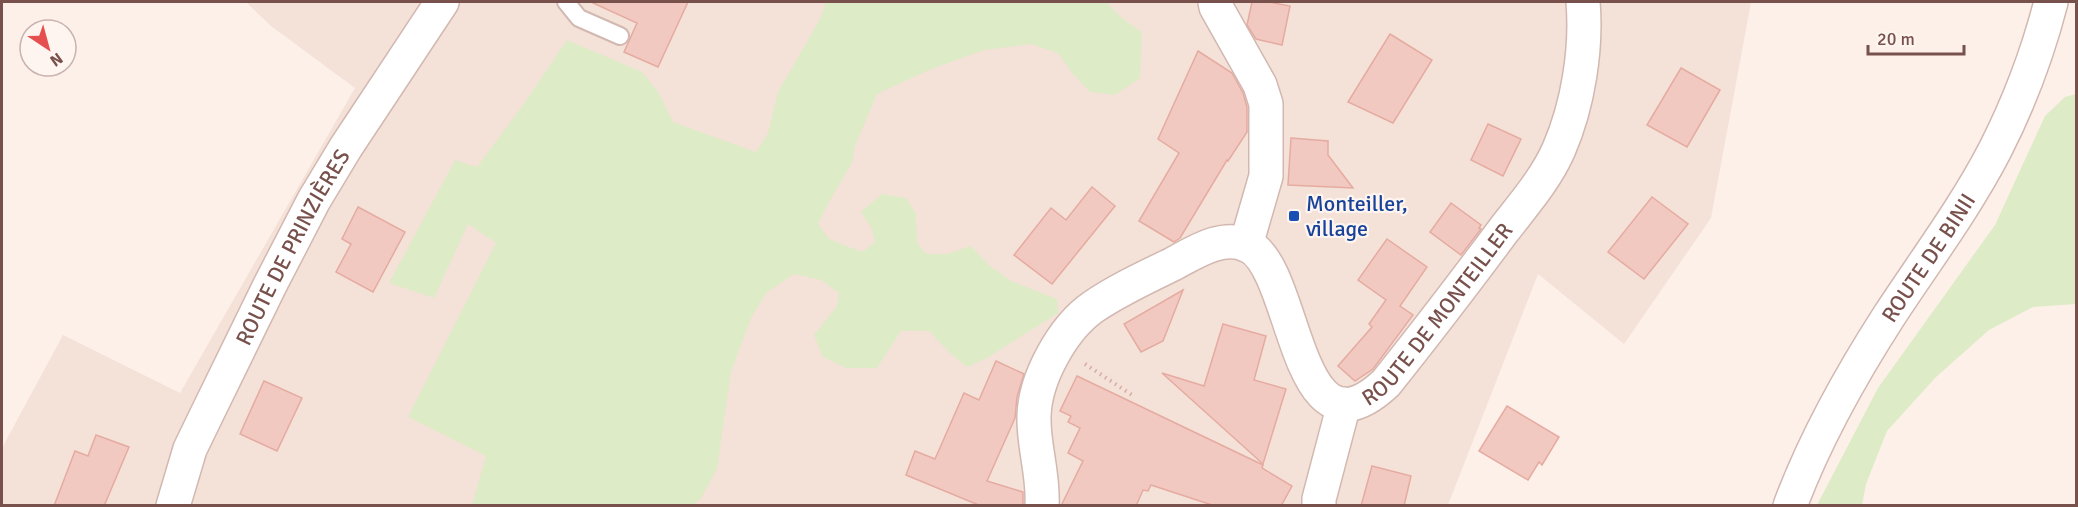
<svg xmlns="http://www.w3.org/2000/svg" width="2078" height="507" viewBox="0 0 2078 507" font-family="Signika,sans-serif">
	<rect width="100%" height="100%" fill="#fdf0e9"/>
	<path fill="#f4e1d7" d="M 246,2 L 1751,2 L 1711,218 L 1624,344 L 1538,274 L 1448,505 L 2,506 L 2,448 L 63,335 L 180,393 L 355,88 L 271,26 Z"/>
	<g fill="#deebc7">
		<path d="M 826,2 L 1110,2 L 1109,5 L 1123,19 L 1142,32 L 1140,78 L 1115,95 L 1090,92 L 1073,74 L 1058,53 L 1031,44 L 984,50 L 929,70 L 877,94 L 855,146 L 852,163 L 829,202 L 818,224 L 829,239 L 862,252 L 875,242 L 871,227 L 861,212 L 882,194 L 906,198 L 916,214 L 917,242 L 926,254 L 947,254 L 971,246 L 990,266 L 1011,281 L 1057,299 L 1058,313 L 987,358 L 967,367 L 949,352 L 929,331 L 901,331 L 877,368 L 846,368 L 823,357 L 814,335 L 837,306 L 839,293 L 821,280 L 794,274 L 766,293 L 751,318 L 731,372 L 717,469 L 701,498 L 694,505 L 472,505 L 486,456 L 408,417 L 496,243 L 468,224 L 434,298 L 389,283 L 455,160 L 477,167 L 523,105 L 567,40 L 642,72 L 659,93 L 673,122 L 756,152 L 768,133 L 778,92 L 820,19 Z"/>
		<path d="M 2076,94 L 2076,304 L 2033,307 L 1989,330 L 1936,377 L 1887,431 L 1866,484 L 1862,505 L 1817,505 L 1878,388 L 1995,225 L 2045,116 L 2065,97 Z"/>
	</g>
	<g fill="#f2c9c0" stroke="#e5aba1" stroke-width="1.5">
		<path d="M 591,2 L 688,2 L 658,67 L 624,52 L 637,23 Z"/>
		<path d="M 1252,2 L 1269,2 L 1290,6 L 1282,45 L 1256,39 L 1247,25 Z"/>
		<path d="M 1390,34 L 1432,60 L 1393,123 L 1348,102 Z"/>
		<path d="M 1198,51 L 1232,73 L 1243,93 L 1247,107 L 1247,132 L 1228,161 L 1227,160 L 1180,238 L 1174,242 L 1139,221 L 1179,153 L 1158,139 Z"/>
		<path d="M 1681,68 L 1720,90 L 1687,147 L 1647,125 Z"/>
		<path d="M 1488,124 L 1521,139 L 1503,176 L 1471,160 Z"/>
		<path d="M 1291,138 L 1328,141 L 1328,155 L 1353,188 L 1288,185 Z"/>
		<path d="M 1092,187 L 1115,206 L 1052,284 L 1014,255 L 1051,208 L 1066,220 Z"/>
		<path d="M 1652,197 L 1688,224 L 1644,279 L 1608,252 Z"/>
		<path d="M 1451,203 L 1481,225 L 1479,228 L 1481,229 L 1461,255 L 1430,232 Z"/>
		<path d="M 358,207 L 405,232 L 373,292 L 336,272 L 351,244 L 342,239 Z"/>
		<path d="M 1387,239 L 1427,267 L 1400,306 L 1413,315 L 1373,369 L 1355,381 L 1338,366 L 1372,327 L 1369,324 L 1386,300 L 1358,280 Z"/>
		<path d="M 1183,290 L 1163,341 L 1141,352 L 1124,324 Z"/>
		<path d="M 1223,324 L 1266,336 L 1254,380 L 1286,389 L 1263,464 L 1162,373 L 1204,386 Z"/>
		<path d="M 996,361 L 1024,374 L 1017,397 L 1015,418 L 987,481 L 1023,492 L 1023,506 L 981,506 L 906,475 L 915,451 L 935,459 L 964,393 L 979,400 Z"/>
		<path d="M 1077,376 L 1263,465 L 1262,468 L 1292,486 L 1281,506 L 1215,506 L 1151,485 L 1148,491 L 1143,490 L 1136,506 L 1061,506 L 1083,461 L 1068,453 L 1080,428 L 1068,422 L 1071,416 L 1060,411 Z"/>
		<path d="M 264,381 L 302,398 L 277,451 L 240,434 Z"/>
		<path d="M 1507,406 L 1559,437 L 1542,465 L 1539,462 L 1528,480 L 1479,451 Z"/>
		<path d="M 96,435 L 129,447 L 104,506 L 54,506 L 75,451 L 88,456 Z"/>
		<path d="M 1372,466 L 1411,476 L 1404,506 L 1361,506 Z"/>
	</g>
	<g fill="none" stroke-linecap="round" stroke-linejoin="round">
		<g stroke="#d2b8b1" stroke-width="20">
			<path id="service" d="M 566,2 L 579,18 L 620,36"/>
		</g>
		<g stroke="#d2b8b1" stroke-width="36">
			<g id="minor">
				<path d="M 1215,2 L 1216,7 L 1260,85 L 1266,104 L 1266,176 L 1246,245"/>
				<path id="s1" d="M 173,506 L 190,449 L 205,418 L 270,285 L 314,200 L 346,147 L 442,2"/>
				<path d="M 1319,506 L 1319,499 L 1344,404"/>
			</g>
		</g>
		<g stroke="#d2b8b1" stroke-width="36">
			<g id="tertiary">
				<path id="s2" d="M 1042,506 C 1044,474 1033,446 1034,416 C 1035,378 1063,328 1093,307 C 1118,290 1146,277 1173,264 C 1195,252 1224,233 1249,246 C 1298,271 1294,469 1386,383 C 1426,333 1465,282 1503,231 C 1523,205 1546,179 1559,149 C 1578,105 1587,49 1583,2"/>
				<path id="s3" d="M 1790,506 C 1815,439 1851,375 1889,316 C 1925,261 1965,208 1995,150 C 2019,103 2038,52 2051,2"/>
			</g>
		</g>
		<path stroke="#d8aba3" stroke-width="4" stroke-dasharray="1.5 4.5" stroke-linecap="butt" d="M 1085,364 L 1132,395"/>
		<use href="#service" stroke="#fff" stroke-width="16"/>
		<use href="#minor" stroke="#fff" stroke-width="33"/>
		<use href="#tertiary" stroke="#fff" stroke-width="33"/>
	</g>
	<rect fill="#1a4fb4" stroke="#fff5f0" stroke-width="2" x="1288" y="210" width="12" height="12" rx="3"/>
	<g text-anchor="middle" stroke-width="4.5" stroke-linejoin="round" paint-order="stroke">
		<g font-size="22" fill="#164399" stroke="#fff5f0" text-anchor="start">
			<text x="1306" y="211">Monteiller,<tspan x="1306" dy="25">village</tspan></text>
		</g>
		<g font-size="22" fill="#78514c" stroke="#fff5f0">
			<text dy="8" stroke="none"><textPath href="#s1" startOffset="286">ROUTE DE PRINZIÈRES</textPath></text>
			<text dy="8" stroke="none"><textPath href="#s3" startOffset="285">ROUTE DE BINII</textPath></text>
			<text dy="8" stroke="none"><textPath href="#s2" startOffset="716">ROUTE DE MONTEILLER</textPath></text>
		</g>
	</g>
	<rect width="2078" height="507" fill="none" stroke="#78514c" stroke-width="6"/>
	<g transform="translate(48 48) rotate(144)"><circle r="28" fill="#fff5f0" stroke="#c9b3ae" stroke-width="1.5"/>
	<path d="M0-4.5L10 22L0 15L-10 22Z" fill="#e64f4f"/>
	<text y="-9" font-size="16" font-weight="bold" text-anchor="middle" fill="#78514c">N</text>
	</g>
	<path d="M1868 45v9h96v-9" fill="none" stroke="#78514c" stroke-width="3"/>
	<text x="1877" y="45" font-size="18" fill="#78514c" stroke="#fff5f0" stroke-width="4.5" paint-order="stroke">20 m</text>
</svg>
